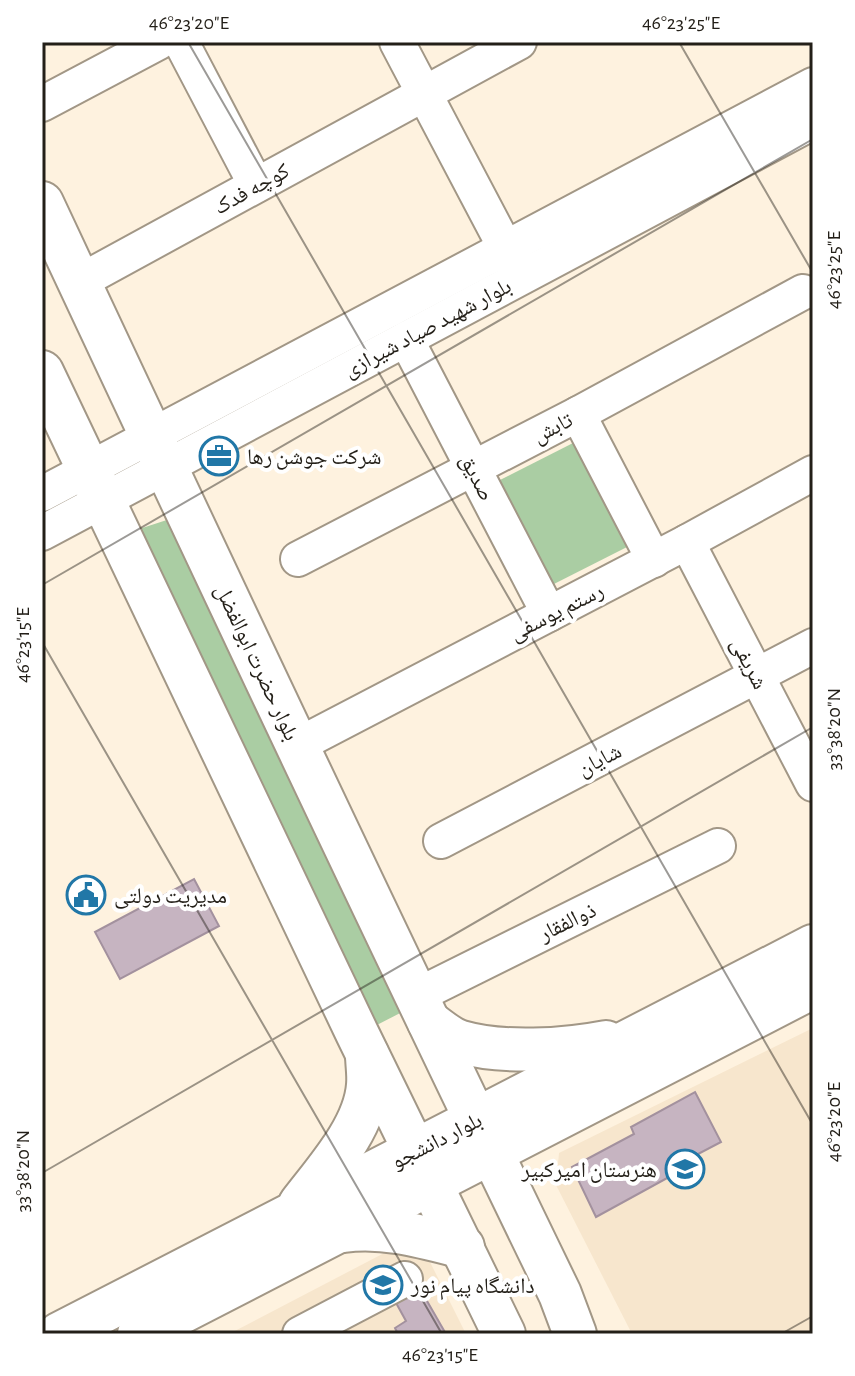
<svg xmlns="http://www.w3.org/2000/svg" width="855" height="1376" viewBox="0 0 855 1376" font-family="'Alegreya Sans','Noto Naskh Arabic',sans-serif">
	<rect width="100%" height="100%" fill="#fef2df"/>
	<g fill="#f7e6cd">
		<path d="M 813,1028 L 813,1333 L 810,1334 L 632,1334 L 556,1185 L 559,1153 Z"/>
		<path d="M 413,1238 L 428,1258 L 466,1334 L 229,1334 Z"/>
	</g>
	<g fill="#aacda3">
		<path d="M 577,441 L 629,546 L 550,586 L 498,481 Z"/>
		<path d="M 173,518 L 408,1009 L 371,1028 L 133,531 Z"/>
	</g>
	<g fill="#c6b4c1" stroke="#a3919e" stroke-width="2">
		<path d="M 194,879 L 219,926 L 120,979 L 95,932 Z"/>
		<path d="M 695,1092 L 721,1142 L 677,1165 L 680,1171 L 596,1217 L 572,1167 L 634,1134 L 631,1127 Z"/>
		<path d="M 419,1287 L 446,1334 L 398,1334 L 395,1328 L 406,1321 L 395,1301 Z"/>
	</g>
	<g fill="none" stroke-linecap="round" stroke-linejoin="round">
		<g stroke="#a29786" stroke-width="38">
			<g id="minor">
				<path d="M 181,42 L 256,185"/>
				<path d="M 397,42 L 516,268"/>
				<path d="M 42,104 L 159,42"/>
				<path d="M 79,282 L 519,42"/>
				<path d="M 406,339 L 549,614"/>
				<path d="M 578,414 L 654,560"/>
				<path d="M 42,494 L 813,85"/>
				<path d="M 42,533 L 813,122"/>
				<path d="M 687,542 L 813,784"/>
				<path d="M 298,559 L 578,414 L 803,292"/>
				<path d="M 298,745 L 687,542 L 813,473"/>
				<path d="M 441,841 L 813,646"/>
				<path d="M 416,996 L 718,846"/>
				<path d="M 300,1334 L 405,1279"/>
			</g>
		</g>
		<g stroke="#a29786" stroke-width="46">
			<g id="major">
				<path d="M 42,203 C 213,568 384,932 560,1294 L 575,1334"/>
				<path d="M 42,372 L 357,1033 L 504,1334"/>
				<path d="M 429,1022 C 439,1029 450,1039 461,1042 C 502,1054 565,1050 606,1042"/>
				<path d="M 300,1204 C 325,1171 365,1128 368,1085 C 369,1075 367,1064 367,1054"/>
				<path d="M 343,1231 C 383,1225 424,1237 463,1247"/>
				<path d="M 59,1334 L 813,946"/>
				<path d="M 139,1334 L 813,987"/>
			</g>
		</g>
		<use href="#minor" stroke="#fff" stroke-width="34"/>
		<use href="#major" stroke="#fff" stroke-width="42"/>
	</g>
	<path fill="none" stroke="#231f18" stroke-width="2" stroke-opacity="0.45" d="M 188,42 L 813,1125M 679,42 L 813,273M 42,585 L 813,139M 42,642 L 442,1334M 42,1173 L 813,727M 781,1334 L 813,1316"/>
	<defs>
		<g id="office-ring" transform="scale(2)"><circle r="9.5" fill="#fff" stroke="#2177a7" stroke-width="1.5"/><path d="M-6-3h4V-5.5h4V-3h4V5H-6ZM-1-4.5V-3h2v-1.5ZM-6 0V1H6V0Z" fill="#2177a7"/></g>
		<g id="civic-ring" transform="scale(2)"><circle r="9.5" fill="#fff" stroke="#2177a7" stroke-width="1.5"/><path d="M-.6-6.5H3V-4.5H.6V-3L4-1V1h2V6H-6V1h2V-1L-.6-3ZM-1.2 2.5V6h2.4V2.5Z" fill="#2177a7"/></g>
		<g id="school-ring" transform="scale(2)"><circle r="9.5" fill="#fff" stroke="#2177a7" stroke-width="1.5"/><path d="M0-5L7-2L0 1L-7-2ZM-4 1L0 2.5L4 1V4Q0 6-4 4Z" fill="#2177a7"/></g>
		<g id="university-ring" transform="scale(2)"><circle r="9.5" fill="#fff" stroke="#2177a7" stroke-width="1.5"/><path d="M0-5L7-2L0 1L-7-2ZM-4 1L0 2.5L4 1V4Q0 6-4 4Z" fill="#2177a7"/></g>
	</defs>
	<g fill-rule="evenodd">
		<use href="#office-ring" x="219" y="456"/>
		<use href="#civic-ring" x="86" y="895"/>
		<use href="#school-ring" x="685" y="1169"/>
		<use href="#university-ring" x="383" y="1285"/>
	</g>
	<g text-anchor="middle" stroke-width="8" stroke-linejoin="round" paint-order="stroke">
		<g font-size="22" fill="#231f18" stroke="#fff">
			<text transform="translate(251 188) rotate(-29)" y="8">کوچه فدک</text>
			<text transform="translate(427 327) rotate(-28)" y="8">بلوار شهید صیاد شیرازی</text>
			<text transform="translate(552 427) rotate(-27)" y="8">تابش</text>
			<text transform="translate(478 477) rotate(63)" y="8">صدیق</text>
			<text transform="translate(556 611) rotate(-27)" y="8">رستم یوسفی</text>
			<text transform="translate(258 662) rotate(65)" y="8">بلوار حضرت ابوالفضل</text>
			<text transform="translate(750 663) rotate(63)" y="8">شریفی</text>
			<text transform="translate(599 759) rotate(-27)" y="8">شایان</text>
			<text transform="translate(567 921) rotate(-26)" y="8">ذوالفقار</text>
			<text transform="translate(436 1140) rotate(-27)" y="8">بلوار دانشجو</text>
		</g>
		<g font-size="22" fill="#231f18" stroke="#fff" text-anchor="start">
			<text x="247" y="464">شرکت جوشن رها</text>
			<text x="114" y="903">مدیریت دولتی</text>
			<text x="657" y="1177" text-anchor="end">هنرستان امیرکبیر</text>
			<text x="411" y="1293">دانشگاه پیام نور</text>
		</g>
	</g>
	<rect width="855" height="1376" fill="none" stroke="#ffffff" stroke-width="88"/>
	<rect x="44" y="44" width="767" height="1288" fill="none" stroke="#231f18" stroke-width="3"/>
	<g font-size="20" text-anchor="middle" fill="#231f18">
		<text x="189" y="29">46°23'20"E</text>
		<text x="681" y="29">46°23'25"E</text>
		<text transform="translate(833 270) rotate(-90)" y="7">46°23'25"E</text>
		<text transform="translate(22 645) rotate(-90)" y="7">46°23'15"E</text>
		<text transform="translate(833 729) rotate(-90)" y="7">33°38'20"N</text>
		<text transform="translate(833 1122) rotate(-90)" y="7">46°23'20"E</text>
		<text transform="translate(22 1171) rotate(-90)" y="7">33°38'20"N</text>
		<text x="440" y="1361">46°23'15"E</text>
	</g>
</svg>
